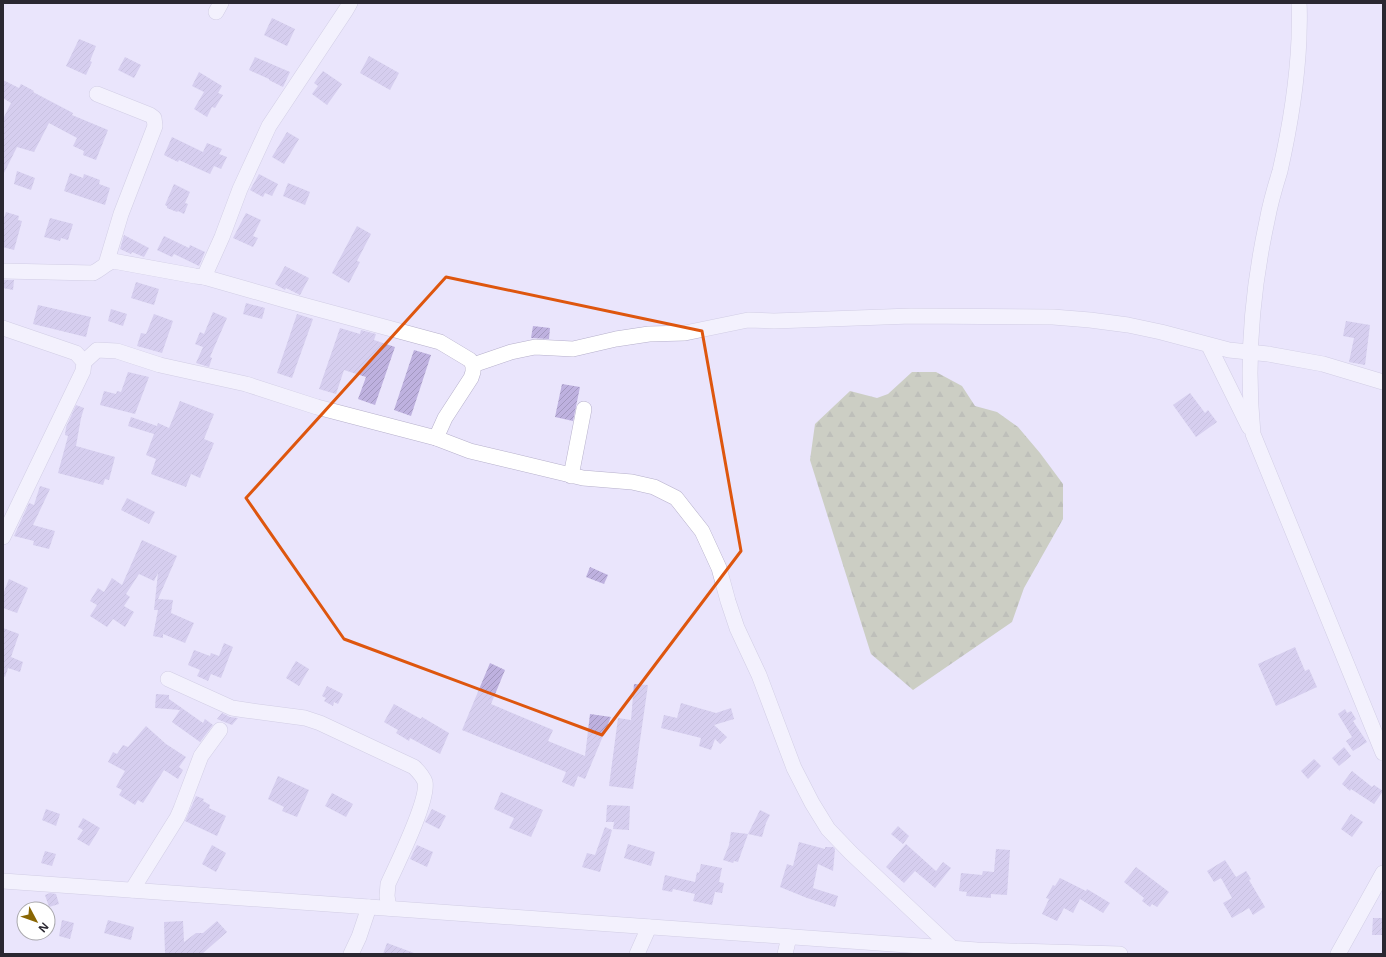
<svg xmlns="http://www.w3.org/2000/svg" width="1386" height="957" viewBox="0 0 1386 957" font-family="'Open Sans',sans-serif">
	<defs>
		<pattern id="forest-firs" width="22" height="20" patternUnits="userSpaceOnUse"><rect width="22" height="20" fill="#a8b182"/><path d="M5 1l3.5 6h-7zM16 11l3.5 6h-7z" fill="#89906b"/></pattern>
		<pattern id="building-hatch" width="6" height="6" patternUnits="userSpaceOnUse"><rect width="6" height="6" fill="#beb1df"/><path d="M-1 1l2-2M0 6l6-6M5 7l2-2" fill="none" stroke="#a398c0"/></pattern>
	</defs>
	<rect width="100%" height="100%" fill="#eae5fc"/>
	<path fill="url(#forest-firs)" d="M 912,372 L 936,372 L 962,386 L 975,406 L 997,412 L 1018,427 L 1040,453 L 1063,484 L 1063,519 L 1024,588 L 1012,622 L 913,690 L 871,654 L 810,460 L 815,424 L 850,391 L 877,398 L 888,394 Z"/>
	<g fill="url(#building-hatch)">
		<path d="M 272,18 L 295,29 L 287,46 L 264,35 Z"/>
		<path d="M 79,39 L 96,46 L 90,61 L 92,62 L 86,75 L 66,66 Z"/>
		<path d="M 369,56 L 399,73 L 390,90 L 360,73 Z"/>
		<path d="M 125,57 L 141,65 L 134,78 L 118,70 Z"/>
		<path d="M 255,57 L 290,72 L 283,87 L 269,80 L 269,79 L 249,70 Z"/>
		<path d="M 323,71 L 342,84 L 327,105 L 312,94 L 318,86 L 314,83 Z"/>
		<path d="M 199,72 L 222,86 L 218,93 L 223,95 L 215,108 L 212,107 L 207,117 L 194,109 L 204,92 L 192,86 Z"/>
		<path d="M 3,80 L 19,88 L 21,84 L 34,91 L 33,92 L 73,113 L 72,115 L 108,130 L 96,160 L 83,155 L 84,151 L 73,146 L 77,138 L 49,123 L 34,152 L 17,147 L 3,175 L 3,119 L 11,103 L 3,98 Z"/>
		<path d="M 287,132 L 299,139 L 284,164 L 272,157 Z"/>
		<path d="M 172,137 L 203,152 L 207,143 L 222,149 L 219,154 L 227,157 L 221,169 L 214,166 L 210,174 L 179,160 L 178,162 L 164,155 Z"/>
		<path d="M 17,171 L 35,178 L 31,190 L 14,184 Z"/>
		<path d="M 70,173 L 83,178 L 84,174 L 100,180 L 99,184 L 110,188 L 105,205 L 64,191 Z"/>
		<path d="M 259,174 L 278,184 L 272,196 L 265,193 L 263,197 L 250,190 Z"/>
		<path d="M 288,183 L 310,192 L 305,205 L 283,196 Z"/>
		<path d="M 174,184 L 190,192 L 185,203 L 188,204 L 184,214 L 178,211 L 177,212 L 167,208 L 167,206 L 165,205 Z"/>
		<path d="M 6,212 L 19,216 L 18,220 L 22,221 L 14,250 L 3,247 L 3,221 Z"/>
		<path d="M 246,213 L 261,220 L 253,236 L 258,238 L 253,247 L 233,238 Z"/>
		<path d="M 50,218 L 73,224 L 68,240 L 61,238 L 60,241 L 44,237 Z"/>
		<path d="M 357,226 L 371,234 L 357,261 L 360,262 L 349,283 L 332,273 Z"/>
		<path d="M 124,235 L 149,248 L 144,257 L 132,252 L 131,254 L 120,249 Z"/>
		<path d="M 164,236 L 189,248 L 190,245 L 205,252 L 199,266 L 174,254 L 172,257 L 157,250 Z"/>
		<path d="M 285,266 L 309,278 L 300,295 L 286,288 L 285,290 L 275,284 Z"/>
		<path d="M 3,280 L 14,280 L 13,290 L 3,288 Z"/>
		<path d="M 136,282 L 159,289 L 154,305 L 131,298 Z"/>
		<path d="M 246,303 L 265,308 L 262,319 L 243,314 Z"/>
		<path d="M 38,305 L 91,317 L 86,337 L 33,324 Z"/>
		<path d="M 111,309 L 127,314 L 123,326 L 108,321 Z"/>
		<path d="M 213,312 L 227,318 L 210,357 L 212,358 L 209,367 L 196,363 L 203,347 L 195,344 L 200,332 L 204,334 Z"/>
		<path d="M 154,314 L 173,321 L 162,353 L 137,346 L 141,333 L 146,334 Z"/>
		<path d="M 297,314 L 313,319 L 292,378 L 277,373 Z"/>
		<path d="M 1346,321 L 1370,325 L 1365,365 L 1349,362 L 1354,338 L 1343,336 Z"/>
		<path d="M 533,326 L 550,328 L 549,339 L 531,338 Z"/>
		<path d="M 340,328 L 360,334 L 361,330 L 376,334 L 374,340 L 395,347 L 375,405 L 358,399 L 366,377 L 344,370 L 336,394 L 319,389 Z"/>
		<path d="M 414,350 L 431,355 L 411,416 L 394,410 Z"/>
		<path d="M 128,372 L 149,377 L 135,414 L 100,405 L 104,391 L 116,394 L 117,391 L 121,392 Z"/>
		<path d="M 562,384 L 580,387 L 573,421 L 555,417 Z"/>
		<path d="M 1190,393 L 1205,413 L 1208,410 L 1217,422 L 1196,437 L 1173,405 Z"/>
		<path d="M 180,401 L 214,414 L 204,439 L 214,443 L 200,478 L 191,474 L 186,487 L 151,474 L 156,459 L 146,455 L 154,434 L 128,426 L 131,417 L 157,426 L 158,423 L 169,428 Z"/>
		<path d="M 76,405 L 84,408 L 81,418 L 76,446 L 115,457 L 109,480 L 105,479 L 103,485 L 58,473 L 68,436 L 65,435 L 66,427 Z"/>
		<path d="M 40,486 L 50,489 L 33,525 L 55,531 L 49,549 L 33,545 L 34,541 L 14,536 L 29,503 L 34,505 Z"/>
		<path d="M 127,498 L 155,512 L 149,524 L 121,510 Z"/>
		<path d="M 142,540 L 177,556 L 158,599 L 173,600 L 171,613 L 194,623 L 185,643 L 163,634 L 163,638 L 153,636 L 158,610 L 154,610 L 158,573 L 154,581 L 139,574 L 126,594 L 130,597 L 124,606 L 134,612 L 125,627 L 113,619 L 107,627 L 90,616 L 97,605 L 90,601 L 98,588 L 104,592 L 112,578 L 122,585 Z"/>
		<path d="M 590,567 L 608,575 L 604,584 L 586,577 Z"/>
		<path d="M 9,579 L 28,588 L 17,613 L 3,608 L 3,594 Z"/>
		<path d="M 3,628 L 19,634 L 11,657 L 23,662 L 20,672 L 8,668 L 5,677 L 3,676 Z"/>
		<path d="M 224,643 L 233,647 L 221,678 L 211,674 L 208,681 L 197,676 L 200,670 L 188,665 L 194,650 L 210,656 L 211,653 L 219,656 Z"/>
		<path d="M 1295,647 L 1305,671 L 1309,669 L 1317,687 L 1276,706 L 1258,664 Z"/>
		<path d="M 296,661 L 309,669 L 299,686 L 286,678 Z"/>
		<path d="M 490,663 L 505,670 L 491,704 L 553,730 L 548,741 L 585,756 L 590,714 L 611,717 L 585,779 L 578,776 L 574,787 L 562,782 L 566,772 L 462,730 Z"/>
		<path d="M 634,684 L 648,685 L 633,789 L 609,786 L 618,718 L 631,720 Z"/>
		<path d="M 327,686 L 343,694 L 338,704 L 334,702 L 333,706 L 324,701 L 326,698 L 322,696 Z"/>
		<path d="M 156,694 L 169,695 L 169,699 L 203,723 L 205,719 L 213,725 L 200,742 L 172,722 L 180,710 L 155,708 Z"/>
		<path d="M 681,703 L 716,713 L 731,708 L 734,719 L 714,725 L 727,737 L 720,744 L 715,739 L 711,750 L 699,746 L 701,738 L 661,728 L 664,715 L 677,718 Z"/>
		<path d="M 394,704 L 421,719 L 422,717 L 449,733 L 440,754 L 410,738 L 409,741 L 396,733 L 398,730 L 384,722 Z"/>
		<path d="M 1345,709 L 1347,713 L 1351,711 L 1356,719 L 1353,721 L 1367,742 L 1353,751 L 1346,741 L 1352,737 L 1338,714 Z"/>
		<path d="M 222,713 L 230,717 L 238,718 L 232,725 L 217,719 Z"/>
		<path d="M 146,726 L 166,744 L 186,757 L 179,767 L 183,770 L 178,779 L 164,770 L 143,803 L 138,800 L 135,805 L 119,795 L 122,790 L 116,787 L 125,771 L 108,762 L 113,752 L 117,754 L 123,745 L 128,747 Z"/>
		<path d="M 1344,747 L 1351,756 L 1339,766 L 1332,758 Z"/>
		<path d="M 1314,759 L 1321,766 L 1308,779 L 1301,771 Z"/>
		<path d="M 1352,771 L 1372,787 L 1374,785 L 1383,791 L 1374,804 L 1351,789 L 1350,791 L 1342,784 Z"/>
		<path d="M 278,776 L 309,790 L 297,817 L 282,811 L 284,807 L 268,799 Z"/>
		<path d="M 501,792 L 543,810 L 531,837 L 509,828 L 514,818 L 494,809 Z"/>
		<path d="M 332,793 L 353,804 L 346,817 L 325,806 Z"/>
		<path d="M 196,796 L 204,799 L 203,801 L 210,805 L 209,808 L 226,816 L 217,836 L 185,821 Z"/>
		<path d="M 607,805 L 630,806 L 629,830 L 613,829 L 614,822 L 606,822 Z"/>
		<path d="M 46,809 L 60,814 L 56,826 L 42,820 Z"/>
		<path d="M 432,809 L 446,816 L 439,829 L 425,822 Z"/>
		<path d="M 760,810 L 770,815 L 766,823 L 762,837 L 748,834 L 738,862 L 734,861 L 733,863 L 723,860 L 729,845 L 731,832 L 748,834 Z"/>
		<path d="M 1351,814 L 1363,822 L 1352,837 L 1341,829 Z"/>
		<path d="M 83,818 L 100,828 L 89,846 L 77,839 L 83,830 L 78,827 Z"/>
		<path d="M 898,826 L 909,836 L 903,844 L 891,834 Z"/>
		<path d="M 605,827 L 612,830 L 600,872 L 582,867 L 587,853 L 595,855 Z"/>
		<path d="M 799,842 L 825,849 L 825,847 L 833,847 L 835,849 L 833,871 L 818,864 L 813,888 L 838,896 L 835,907 L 807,898 L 780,887 L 787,864 L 793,866 Z"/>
		<path d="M 628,844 L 655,852 L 651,866 L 624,858 Z"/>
		<path d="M 906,844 L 936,871 L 943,862 L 951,868 L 935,888 L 915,871 L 904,883 L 886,867 Z"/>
		<path d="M 212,845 L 226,853 L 216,872 L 202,864 Z"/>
		<path d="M 417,845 L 433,852 L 427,867 L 410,859 Z"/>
		<path d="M 996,849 L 1010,850 L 1007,895 L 991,894 L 991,898 L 966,896 L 967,892 L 959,891 L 961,873 L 982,875 L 983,871 L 994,872 Z"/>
		<path d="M 45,851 L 56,854 L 52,866 L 41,863 Z"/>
		<path d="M 1225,860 L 1236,877 L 1246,871 L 1251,879 L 1249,880 L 1265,907 L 1253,915 L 1249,908 L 1232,918 L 1223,903 L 1232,898 L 1221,878 L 1214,882 L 1207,871 Z"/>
		<path d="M 701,864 L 722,868 L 719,882 L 724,883 L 722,893 L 715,892 L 712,905 L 693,901 L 695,894 L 673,889 L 672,892 L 662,890 L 665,875 L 695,882 L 697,872 L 699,873 Z"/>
		<path d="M 1136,867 L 1169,892 L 1157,907 L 1152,904 L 1150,907 L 1142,901 L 1144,898 L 1124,882 Z"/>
		<path d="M 1060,878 L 1086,891 L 1087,889 L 1110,903 L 1103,913 L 1080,899 L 1073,913 L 1064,908 L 1057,921 L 1042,914 L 1049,899 L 1046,898 L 1053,885 L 1055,886 Z"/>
		<path d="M 50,893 L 56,894 L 59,904 L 49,907 L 45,895 Z"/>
		<path d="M 1373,918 L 1383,918 L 1383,935 L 1372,935 Z"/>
		<path d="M 62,920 L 74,923 L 70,939 L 59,936 Z"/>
		<path d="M 108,920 L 134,927 L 131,940 L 104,933 Z"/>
		<path d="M 183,921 L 184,942 L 196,933 L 203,933 L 217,921 L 227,932 L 202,954 L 165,953 L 164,922 Z"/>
		<path d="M 387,943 L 414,953 L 414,954 L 383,954 Z"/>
	</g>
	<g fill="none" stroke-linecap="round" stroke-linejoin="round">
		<g stroke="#b6b0cb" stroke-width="16">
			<g id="minor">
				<path d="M 1299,3 C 1300,15 1299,27 1299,39 C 1297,84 1290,127 1280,171 C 1275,187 1270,204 1267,221 C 1252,290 1246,363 1253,434 L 1383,753"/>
				<path d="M 216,12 L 221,3"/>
				<path d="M 97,94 L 150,115 L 154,118 L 155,126 L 121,214 L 106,264"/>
				<path d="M 3,271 L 93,273 C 101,269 105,264 113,261 L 195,276 L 204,277 L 222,237 L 240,189 L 269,126 L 346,10 L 350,3"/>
				<path d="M 204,277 L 288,301 L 440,342 L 470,360 L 473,365 L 473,372 L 471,378 L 445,418 L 436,438"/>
				<path d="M 3,328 L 76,353 L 84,362 L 83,371 L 3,537"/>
				<path d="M 1209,346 L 1249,427"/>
				<path d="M 84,362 L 97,350 L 117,351 L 160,365 L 246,384 L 317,407 L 436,438 L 470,451 L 583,478 L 632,482 L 654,487 L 676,498 L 702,531 L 719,568 L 728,601 L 737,628 L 759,675 L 794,768 L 812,803 L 828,829 L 851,853 L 952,948"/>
				<path d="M 473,365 L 511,352 L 535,347 L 573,349 L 616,339 L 649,334 L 685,333 L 748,320 L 774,321 L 911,316 L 1053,317 L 1090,320 L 1128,325 L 1161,332 L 1229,350 L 1268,354 L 1323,364 L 1383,382"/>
				<path d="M 571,476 L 584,409"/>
				<path d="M 168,679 L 232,708 L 245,710 L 305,718 L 320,723 L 414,767 C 418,771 423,776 425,782 C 429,800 397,864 388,884 L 387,896 L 389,908"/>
				<path d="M 3,881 L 977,950 L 1120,954"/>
				<path d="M 132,890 L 177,818 L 181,809 L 201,756 L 220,730"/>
				<path d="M 351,954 L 359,937 L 369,907"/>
				<path d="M 637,954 L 649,927"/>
				<path d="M 785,954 L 789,937"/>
				<path d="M 1338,954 L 1383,873"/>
			</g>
		</g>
		<use href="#minor" stroke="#fff" stroke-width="15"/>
	</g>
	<path d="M0 0H1386V957H0ZM 446,277 L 702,331 L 741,551 L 602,735 L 344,639 L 246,498 Z" fill="#eae5fc" fill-opacity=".55" fill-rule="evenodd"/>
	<path fill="none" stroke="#de560e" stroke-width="3" stroke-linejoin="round" d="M 446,277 L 702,331 L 741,551 L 602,735 L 344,639 L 246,498 Z"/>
	<rect width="1386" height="957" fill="none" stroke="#2a2731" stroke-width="8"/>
	<g transform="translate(36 921) rotate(131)"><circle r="19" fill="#ffffff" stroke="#aaa9ad"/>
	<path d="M0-3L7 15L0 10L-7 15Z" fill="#896603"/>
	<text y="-6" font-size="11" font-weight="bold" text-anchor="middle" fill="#2a2731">N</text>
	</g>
</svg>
